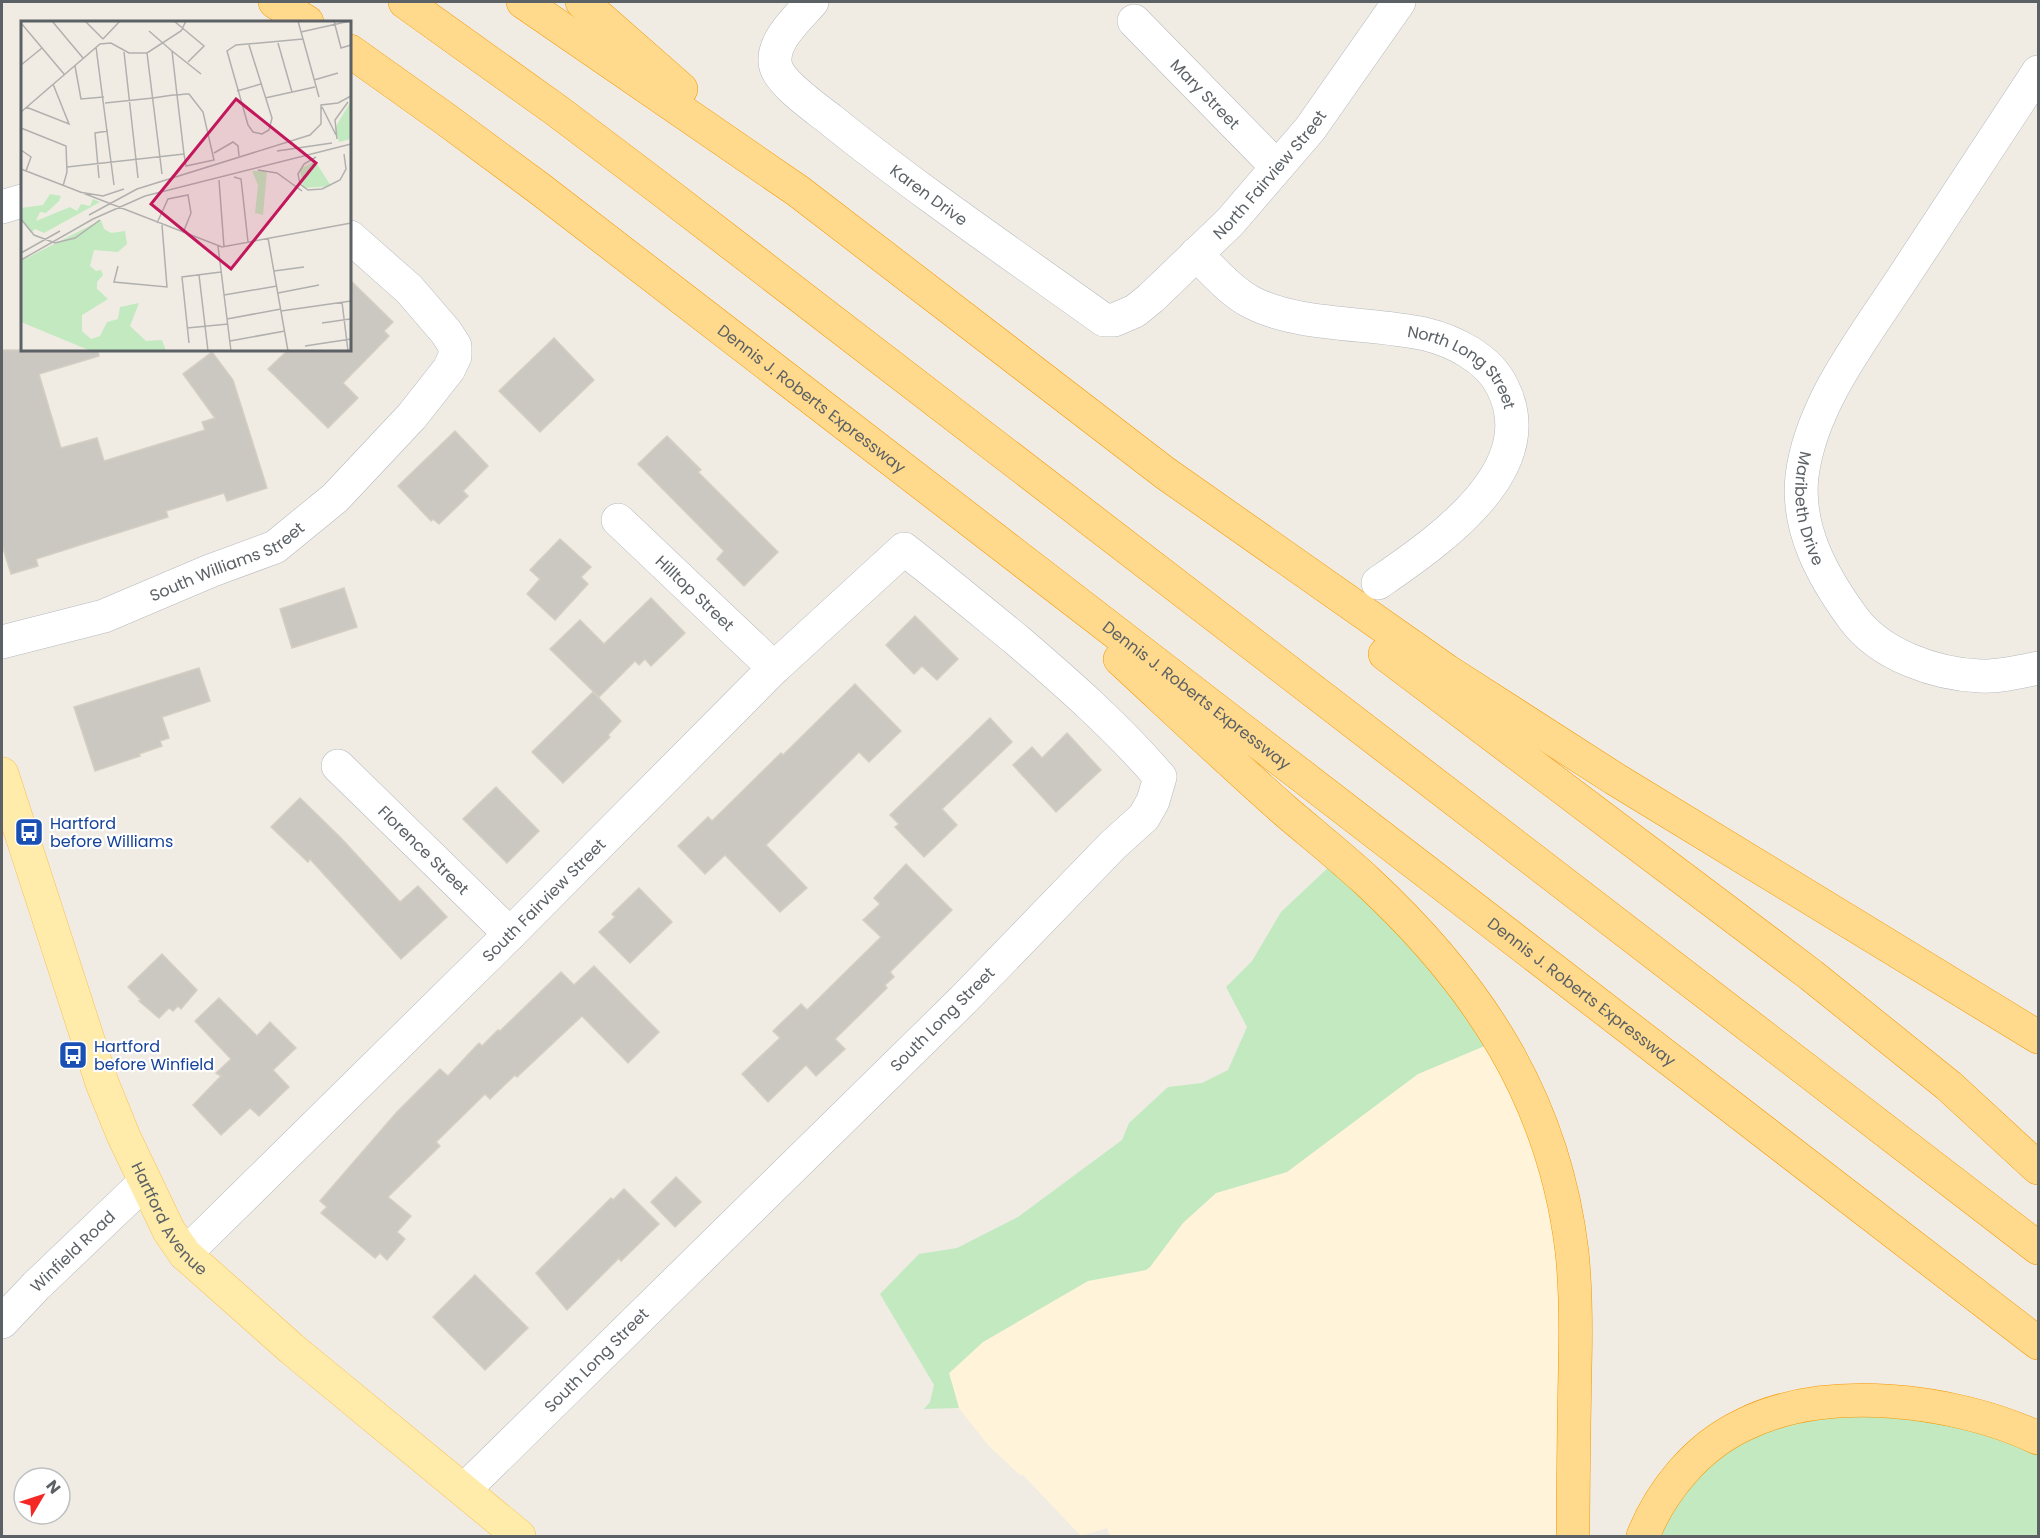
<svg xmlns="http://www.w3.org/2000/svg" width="2040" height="1538" viewBox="0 0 2040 1538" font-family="Poppins,sans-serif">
	<rect width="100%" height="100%" fill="#f0ece4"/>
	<path fill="#fff4da" d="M 1487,1045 L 1518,1109 L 1538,1164 L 1564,1269 L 1564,1536 L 1110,1536 L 1107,1528 L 1081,1536 L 1022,1474 L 1021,1476 L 988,1445 L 959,1408 L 949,1374 L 983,1342 L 1088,1281 L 1146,1270 L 1150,1267 L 1183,1223 L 1216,1193 L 1287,1172 L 1418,1074 Z"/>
	<g fill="#c2e9bf">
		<path d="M 1333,863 L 1392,918 L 1487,1045 L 1418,1074 L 1287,1172 L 1216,1193 L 1183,1223 L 1150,1267 L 1146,1270 L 1088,1281 L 983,1342 L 949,1373 L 959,1408 L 924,1409 L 930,1402 L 934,1385 L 880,1294 L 919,1254 L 957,1248 L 1018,1217 L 1122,1140 L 1129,1123 L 1168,1087 L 1202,1083 L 1228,1070 L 1247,1027 L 1226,987 L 1252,961 L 1281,912 Z"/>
		<path d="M 1812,1412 L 1933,1415 L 2038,1453 L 2038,1536 L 1645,1536 L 1655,1513 L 1744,1434 Z"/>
	</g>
	<g fill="#cbc7c1" stroke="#d5cec2" stroke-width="1.5">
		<path d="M 350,280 L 393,322 L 384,331 L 389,336 L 343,383 L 358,398 L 328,428 L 268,369 L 288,350 L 350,350 Z"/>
		<path d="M 554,338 L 594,380 L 540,432 L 499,391 Z"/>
		<path d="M 2,350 L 98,350 L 99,356 L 39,374 L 61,448 L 97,438 L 104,461 L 205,430 L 202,422 L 215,418 L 183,374 L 212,352 L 233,380 L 267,488 L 227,501 L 224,493 L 166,511 L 168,517 L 36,559 L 38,566 L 11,574 L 2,545 Z"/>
		<path d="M 455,431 L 488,466 L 463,491 L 468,496 L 439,524 L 433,519 L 431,521 L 398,486 Z"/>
		<path d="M 667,436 L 701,470 L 698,472 L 778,552 L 744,586 L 717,559 L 724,551 L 638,464 Z"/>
		<path d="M 560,539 L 591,567 L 581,577 L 588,584 L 555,620 L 527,594 L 540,579 L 530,570 Z"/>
		<path d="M 344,588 L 357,627 L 292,648 L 280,609 Z"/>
		<path d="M 651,598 L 685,633 L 651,666 L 645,659 L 639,665 L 635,661 L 599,697 L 550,649 L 580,620 L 604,644 Z"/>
		<path d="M 915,616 L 958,659 L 937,680 L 922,666 L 914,674 L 886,645 Z"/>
		<path d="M 199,668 L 210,701 L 162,717 L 169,738 L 160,741 L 162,746 L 139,754 L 140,756 L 95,771 L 74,707 Z"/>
		<path d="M 855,684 L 901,731 L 869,762 L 859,752 L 766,845 L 807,888 L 780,912 L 725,855 L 705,874 L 678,846 L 708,817 L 712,821 L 781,753 L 783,755 Z"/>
		<path d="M 593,692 L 621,721 L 608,735 L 610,737 L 563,783 L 532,752 Z"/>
		<path d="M 990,718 L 1012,742 L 942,809 L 957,825 L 924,857 L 895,827 L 899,824 L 890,815 Z"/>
		<path d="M 1067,733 L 1101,770 L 1056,812 L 1013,765 L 1032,747 L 1042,758 Z"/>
		<path d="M 496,787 L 539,831 L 507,863 L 463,819 Z"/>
		<path d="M 300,798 L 341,838 L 400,902 L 418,886 L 447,917 L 401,959 L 310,859 L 308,862 L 271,827 Z"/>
		<path d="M 906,864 L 952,910 L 890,972 L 894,977 L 885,985 L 887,988 L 835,1039 L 845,1049 L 816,1076 L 806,1065 L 768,1102 L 742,1074 L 780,1038 L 773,1031 L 801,1004 L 807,1010 L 881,937 L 863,920 L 880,904 L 874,898 Z"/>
		<path d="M 639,888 L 672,922 L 630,963 L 599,932 L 615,917 L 612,914 Z"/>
		<path d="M 162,954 L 197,990 L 181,1009 L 178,1006 L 173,1011 L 169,1008 L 159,1018 L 139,1001 L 141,1000 L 128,987 Z"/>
		<path d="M 594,966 L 659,1032 L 628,1063 L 582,1016 L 517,1077 L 515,1075 L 490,1099 L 485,1094 L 436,1142 L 440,1146 L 388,1197 L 411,1216 L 397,1232 L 405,1239 L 387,1260 L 380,1253 L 375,1258 L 321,1213 L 327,1207 L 320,1201 L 396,1113 L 440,1069 L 448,1076 L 479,1043 L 482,1046 L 498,1030 L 500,1031 L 561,972 L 574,985 Z"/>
		<path d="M 219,998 L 257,1036 L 270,1022 L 296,1048 L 273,1070 L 289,1087 L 259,1116 L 250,1108 L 221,1135 L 193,1105 L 221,1076 L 216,1073 L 231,1059 L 195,1021 Z"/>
		<path d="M 676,1177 L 701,1202 L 675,1227 L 651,1202 Z"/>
		<path d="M 624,1189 L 659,1224 L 621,1261 L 619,1258 L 567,1310 L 536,1273 L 611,1198 L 613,1200 Z"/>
		<path d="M 475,1275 L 528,1328 L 485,1370 L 433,1317 Z"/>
	</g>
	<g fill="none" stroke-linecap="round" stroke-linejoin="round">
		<g stroke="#b5b8bc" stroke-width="34">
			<g id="minor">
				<path id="s1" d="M 812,2 C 798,18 769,43 776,67 C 781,84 817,109 831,120 C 919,191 1012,254 1104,320 L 1114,320 L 1135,311 L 1151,298 L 1230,222 L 1310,129 L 1399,2"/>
				<path id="s2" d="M 1134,21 L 1277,167"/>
				<path id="s3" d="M 2038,72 C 1993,140 1948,208 1904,276 C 1865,336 1811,403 1802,476 C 1796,529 1823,577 1853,618 C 1880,655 1935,674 1980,676 C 1999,677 2020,672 2038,668"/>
				<path d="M 2,207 L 22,201"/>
				<path id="s4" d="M 1196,254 C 1213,270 1230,291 1251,302 C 1298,327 1371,322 1425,334 C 1454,341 1488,358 1502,386 C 1545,470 1437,542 1378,583"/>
				<path id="s5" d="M 618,520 L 774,668"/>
				<path id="s6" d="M 2,642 L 104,616 L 210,571 L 275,547 L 335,498 L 412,416 L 449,369 L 455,356 L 455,346 L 446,332 L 409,289 L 350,237"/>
				<path id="s7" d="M 338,766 L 510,934"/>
				<path id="s8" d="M 185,1254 L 510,934 L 774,668 L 904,549 C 943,579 980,610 1018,641 C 1068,684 1117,727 1160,777 L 1153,801 L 1144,817 L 1113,845 L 963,1000 L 464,1490"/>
				<path id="s9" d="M 2,1322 L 36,1286 L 145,1182"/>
			</g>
		</g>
		<g stroke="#fac053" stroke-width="34">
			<g id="major">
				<path id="s10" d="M 2,774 L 102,1083 L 124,1137 L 169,1231 L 185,1254 L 292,1349 L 519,1536"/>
			</g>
		</g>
		<g stroke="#f49800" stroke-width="34">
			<g id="highway">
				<path d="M 275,2 L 307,22"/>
				<path d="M 405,2 L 556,110 L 654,184 L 2038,1248"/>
				<path d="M 523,2 L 798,191 L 1165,473 L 1447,671 L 1615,779 L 2038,1037"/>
				<path d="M 582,2 L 681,89"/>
				<path id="s11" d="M 350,51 L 444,118 L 540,189 L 2038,1343"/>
				<path d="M 1385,654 L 1811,975 L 1949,1086 L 2038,1168"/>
				<path d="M 1120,659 C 1174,709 1228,760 1283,809 C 1311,833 1340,856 1367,881 C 1478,984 1554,1099 1572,1252 C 1576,1290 1576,1329 1575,1368 C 1574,1424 1573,1480 1573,1536"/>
				<path d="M 1643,1536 C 1661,1491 1696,1448 1741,1426 C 1825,1383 1955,1399 2038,1438"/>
			</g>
		</g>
		<use href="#minor" stroke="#fff" stroke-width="33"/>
		<use href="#major" stroke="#ffecaa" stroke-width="33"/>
		<use href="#highway" stroke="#ffda8c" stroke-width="33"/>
	</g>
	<defs>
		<g id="bus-square" transform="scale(1.5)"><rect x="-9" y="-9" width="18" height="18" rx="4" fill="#1a4fb4" stroke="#fff"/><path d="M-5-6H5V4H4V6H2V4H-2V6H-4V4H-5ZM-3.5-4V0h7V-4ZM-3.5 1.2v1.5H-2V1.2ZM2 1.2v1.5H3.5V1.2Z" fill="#fff"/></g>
	</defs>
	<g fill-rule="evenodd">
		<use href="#bus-square" x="29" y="832"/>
		<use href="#bus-square" x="73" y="1055"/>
	</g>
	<g text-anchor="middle" stroke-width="4.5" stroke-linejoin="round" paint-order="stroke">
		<g font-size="16" fill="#5c6166" stroke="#fff">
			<text dy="6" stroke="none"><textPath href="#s2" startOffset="102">Mary Street</textPath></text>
			<text dy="6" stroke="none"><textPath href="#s1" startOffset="718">North Fairview Street</textPath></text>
			<text dy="6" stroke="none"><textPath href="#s1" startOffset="278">Karen Drive</textPath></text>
			<text dy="6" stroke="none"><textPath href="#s4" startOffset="302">North Long Street</textPath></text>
			<text dy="6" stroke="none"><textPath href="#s11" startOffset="578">Dennis J. Roberts Expressway</textPath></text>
			<text dy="6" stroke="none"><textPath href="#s3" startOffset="504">Maribeth Drive</textPath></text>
			<text dy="6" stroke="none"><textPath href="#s6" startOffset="240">South Williams Street</textPath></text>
			<text dy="6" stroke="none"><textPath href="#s5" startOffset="106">Hilltop Street</textPath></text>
			<text dy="6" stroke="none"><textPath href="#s11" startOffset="1064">Dennis J. Roberts Expressway</textPath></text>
			<text dy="6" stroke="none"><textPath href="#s7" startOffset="120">Florence Street</textPath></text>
			<text dy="6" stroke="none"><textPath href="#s8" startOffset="504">South Fairview Street</textPath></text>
			<text dy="6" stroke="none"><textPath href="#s11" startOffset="1550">Dennis J. Roberts Expressway</textPath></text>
			<text transform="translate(942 1019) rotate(-45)" y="6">South Long Street</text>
			<text dy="6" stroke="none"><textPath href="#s10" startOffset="477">Hartford Avenue</textPath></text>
			<text dy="6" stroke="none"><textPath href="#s9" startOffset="100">Winfield Road</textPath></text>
			<text transform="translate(596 1360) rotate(-45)" y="6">South Long Street</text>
		</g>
		<g font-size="16" fill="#164399" stroke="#fff" text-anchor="start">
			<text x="50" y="829">Hartford<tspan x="50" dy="18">before Williams</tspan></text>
			<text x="94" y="1052">Hartford<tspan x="94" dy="18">before Winfield</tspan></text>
		</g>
	</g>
	<g transform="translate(21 21)">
		<rect width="330" height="330" fill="#f0ece4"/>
		<path d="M 330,80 L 330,118 L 318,121 L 314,107 ZM 294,140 L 310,165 L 282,167 L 279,148 ZM 231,150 L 246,150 L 242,194 L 234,192 L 237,164 ZM 29,173 L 40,175 L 38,180 L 25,192 L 19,191 L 15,200 L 49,186 L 56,190 L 60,183 L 69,185 L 72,178 L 79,181 L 23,212 L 14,208 L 10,212 L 0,198 L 0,187 L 22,184 ZM 80,199 L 83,208 L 90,212 L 104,210 L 106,223 L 97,231 L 73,229 L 69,245 L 75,250 L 80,249 L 82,254 L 76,261 L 76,268 L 87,278 L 61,294 L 61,310 L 70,318 L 79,315 L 86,301 L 97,298 L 99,286 L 118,282 L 109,305 L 125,320 L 141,319 L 145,330 L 70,330 L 0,301 L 0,240 Z" fill="#c2e9bf"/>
		<path fill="none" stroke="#b1b0ae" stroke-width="1.5" d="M 31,0 L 62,37M 64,0 L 82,18M 153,0 L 183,25 L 167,41M 195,0 L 215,0M 277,0 L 298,76M 313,0 L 320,27 L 330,24M 0,2 L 43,53M 280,11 L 329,0M 82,18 L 99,0M 257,22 L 271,71M 228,24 L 251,97 L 248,109 L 241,113 L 232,111 L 227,104 L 206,30 L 215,24 L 282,18M 75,26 L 93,164M 151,30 L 180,53M 103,31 L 117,157M 126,32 L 141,153M 0,44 L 21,27M 54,45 L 60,78 L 83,76M 293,59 L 317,52M 216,70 L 240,63M 244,77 L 294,66M 84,82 L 132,77 L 152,74 L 156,74 L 165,73 L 168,73 L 182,91 L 193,139 L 165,145 L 163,133 L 156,74 L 151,30 L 128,10M 5,86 L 48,103 L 32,63M 301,86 L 315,114M 0,91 L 79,23 L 90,22 L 108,32 L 126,32 L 160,10 L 165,0M 0,107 L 45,125 L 46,151 L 42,165M 316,118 L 314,99 L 327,81M 0,129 L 10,136 L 5,150M 256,130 L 311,122M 193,132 L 212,121 L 217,125 L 218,135M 295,136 L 283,143 L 277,153 L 279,163 L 287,169 L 301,168 L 319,159 L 325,148 L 323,133M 46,146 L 163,133M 0,148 L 201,226 L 330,202M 237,149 L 256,152 L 281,170M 213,156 L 220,158 L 227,221M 78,157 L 74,112 L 87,110M 198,159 L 203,226M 58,171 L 82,175 L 103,168M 68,194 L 116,168 L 289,114 L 300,103 L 300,84 L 317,82 L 330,75M 0,198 L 13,214 L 34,222 L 54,217 L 79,199M 136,202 L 147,178 L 167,174 L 170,192 L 162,212M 247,217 L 267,330M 197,225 L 210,330M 0,232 L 39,210M 0,239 L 72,198 L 124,175 L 330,123M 97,245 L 93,261 L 146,266 L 141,204M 253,250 L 283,246M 178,254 L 187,330M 257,272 L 298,264M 203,274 L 256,265M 321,281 L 327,330M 260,290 L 330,280M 206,298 L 260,288M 301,302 L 329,298M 166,307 L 207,303M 209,320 L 264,310M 168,322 L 161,256 L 200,251M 284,325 L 330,318"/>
		<path fill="#c2185b" fill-opacity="0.15" stroke="#c2185b" stroke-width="3" d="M 215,78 L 295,142 L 210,248 L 130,183 Z"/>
		<rect width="330" height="330" fill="none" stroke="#5c6166" stroke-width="3"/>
	</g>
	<rect width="2040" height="1538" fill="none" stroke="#5c6166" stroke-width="6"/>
	<g transform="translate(42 1496) rotate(51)"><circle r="28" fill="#ffffff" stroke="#bec0c2" stroke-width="1.5"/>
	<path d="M0-4.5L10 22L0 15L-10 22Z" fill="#f42926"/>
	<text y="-9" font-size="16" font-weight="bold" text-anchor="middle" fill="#5c6166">N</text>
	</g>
</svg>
